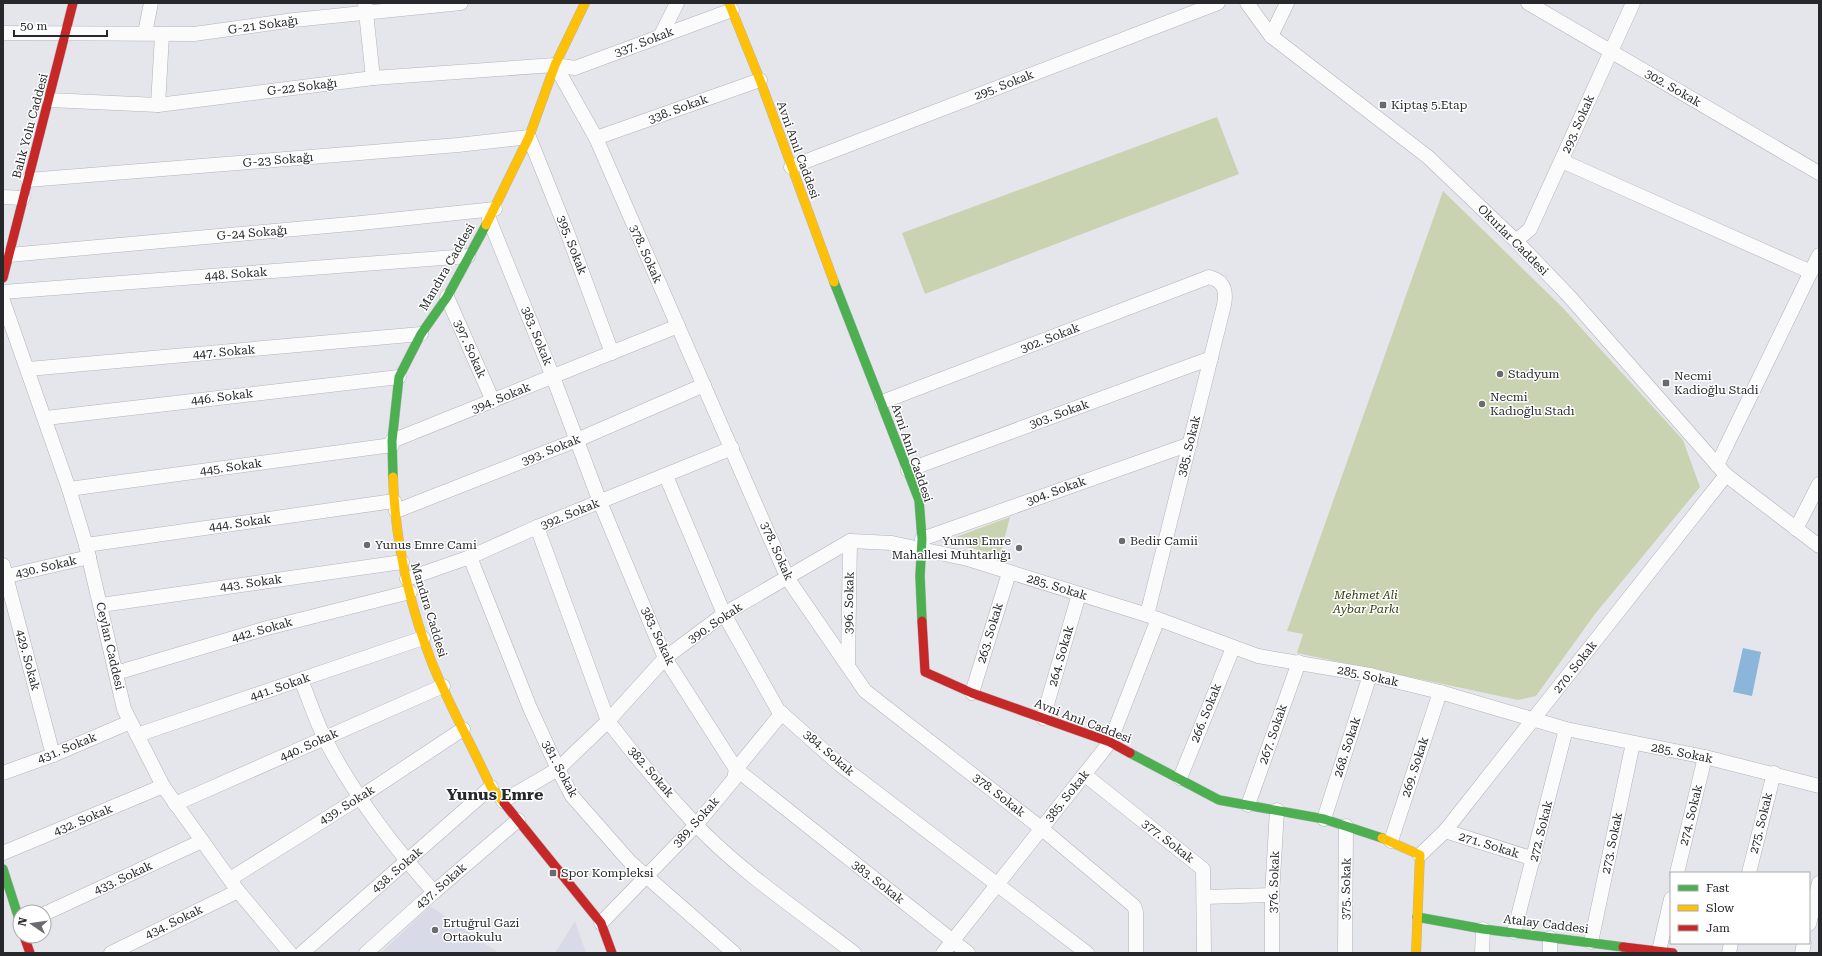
<svg xmlns="http://www.w3.org/2000/svg" width="1822" height="956" viewBox="0 0 1822 956" font-family="'Roboto Serif',serif">
	<rect width="100%" height="100%" fill="#e5e6ec"/>
	<g fill="#d8dbe7">
		<path d="M 430,906 L 499,953 L 381,953 Z"/>
		<path d="M 575,921 L 586,953 L 555,953 Z"/>
	</g>
	<g fill="#cad3b1">
		<path d="M 1217,117 L 1239,174 L 925,294 L 902,233 Z"/>
		<path d="M 1443,191 L 1563,308 L 1683,440 L 1700,487 L 1595,614 L 1536,696 L 1518,700 L 1297,653 L 1303,634 L 1287,631 Z"/>
		<path d="M 1010,517 L 1000,556 L 945,541 Z"/>
	</g>
	<path fill="#8cb6d9" d="M 1743,648 L 1761,652 L 1752,696 L 1733,692 Z"/>
	<g fill="none" stroke-linecap="round" stroke-linejoin="round">
		<g stroke="#b3b3b8" stroke-width="15">
			<g id="street">
				<path d="M 365,3 L 373,78"/>
				<path d="M 1247,3 L 1271,36 L 1428,157 L 1516,241 L 1568,295 L 1726,475 L 1819,546"/>
				<path d="M 1528,3 L 1819,173"/>
				<path d="M 3,33 L 194,34 L 294,20 L 461,3"/>
				<path d="M 145,33 L 151,3"/>
				<path d="M 661,35 L 677,3"/>
				<path d="M 1271,36 L 1287,3"/>
				<path d="M 555,65 L 596,138 L 788,579 L 865,691 L 1041,828 L 1134,906 L 1136,912 L 1136,953"/>
				<path d="M 49,100 L 158,105 L 373,78 L 555,65 L 575,68 L 732,10"/>
				<path d="M 158,105 L 162,35"/>
				<path d="M 596,138 L 760,80"/>
				<path d="M 1562,161 L 1811,272"/>
				<path d="M 791,167 L 1218,3"/>
				<path d="M 28,180 L 458,145 L 529,137 L 566,229 L 612,353"/>
				<path d="M 3,197 L 23,198"/>
				<path d="M 489,219 L 553,377 L 600,502 L 665,658 L 736,769 L 968,953"/>
				<path d="M 1516,241 L 1530,229 L 1633,3"/>
				<path d="M 9,255 L 361,223 L 495,209"/>
				<path d="M 3,292 L 468,256"/>
				<path d="M 447,297 L 493,401"/>
				<path d="M 3,301 L 69,489 L 86,545 L 124,709 L 163,786 L 238,891 L 290,953"/>
				<path d="M 28,369 L 421,334"/>
				<path d="M 882,402 L 1209,277 C 1224,281 1227,290 1224,305 L 1147,615"/>
				<path d="M 46,418 L 399,377"/>
				<path d="M 392,441 L 678,326"/>
				<path d="M 1717,465 L 1819,255"/>
				<path d="M 908,470 L 1211,358"/>
				<path d="M 666,476 L 724,614 L 778,710 L 839,764 L 1087,953"/>
				<path d="M 69,489 L 392,445"/>
				<path d="M 396,511 L 577,440 L 704,385"/>
				<path d="M 537,527 L 608,721 C 634,755 666,793 696,825 C 741,872 802,913 854,953"/>
				<path d="M 1796,529 L 1819,484"/>
				<path d="M 922,539 L 1190,444"/>
				<path d="M 86,545 L 394,501"/>
				<path d="M 470,557 L 530,708 L 558,769 L 572,796 L 630,862 L 734,953"/>
				<path d="M 3,565 L 53,755"/>
				<path d="M 3,577 L 89,557"/>
				<path d="M 407,579 L 470,557 L 537,527 L 732,448"/>
				<path d="M 101,605 L 402,562"/>
				<path d="M 848,664 L 850,541"/>
				<path d="M 116,673 L 267,628 L 410,592"/>
				<path d="M 301,680 C 309,699 316,721 325,739 C 354,795 392,845 434,892"/>
				<path d="M 972,693 L 1009,573"/>
				<path d="M 1043,718 L 1079,594"/>
				<path d="M 137,735 L 423,638"/>
				<path d="M 3,773 L 53,755 L 130,722"/>
				<path d="M 1085,775 L 1203,869 L 1204,953"/>
				<path d="M 1180,778 L 1233,648"/>
				<path d="M 503,801 L 558,769 L 608,721 L 665,658 L 724,614 L 850,541 L 892,543 L 968,559 L 1147,615 L 1258,656 L 1370,675 L 1440,692 L 1566,729 L 1705,757 L 1819,786"/>
				<path d="M 175,804 L 443,686"/>
				<path d="M 1248,805 L 1299,662"/>
				<path d="M 1324,819 L 1370,675"/>
				<path d="M 1445,831 L 1534,859"/>
				<path d="M 1391,841 L 1440,692"/>
				<path d="M 3,853 L 163,786"/>
				<path d="M 1420,855 L 1445,831 L 1726,475"/>
				<path d="M 1677,873 L 1705,757"/>
				<path d="M 1749,873 L 1774,773"/>
				<path d="M 230,879 L 359,798 L 463,729"/>
				<path d="M 1204,897 L 1272,895"/>
				<path d="M 44,914 L 202,841"/>
				<path d="M 601,923 L 696,825 L 734,779 L 736,769 L 782,713"/>
				<path d="M 1809,924 L 1819,883"/>
				<path d="M 1514,932 L 1566,729"/>
				<path d="M 1591,942 L 1633,743"/>
				<path d="M 1659,951 L 1671,899"/>
				<path d="M 111,953 L 238,891"/>
				<path d="M 302,953 L 491,787"/>
				<path d="M 366,953 L 434,892 L 518,820"/>
				<path d="M 943,953 L 1110,742 L 1158,619"/>
				<path d="M 1272,953 L 1272,895 L 1277,810"/>
				<path d="M 1345,953 L 1346,826"/>
				<path d="M 1482,953 L 1483,929"/>
				<path d="M 1550,953 L 1550,938"/>
				<path d="M 1729,953 L 1731,943"/>
				<path d="M 1802,953 L 1804,943"/>
			</g>
		</g>
		<g stroke="#b3b3b8" stroke-width="10">
			<g id="fast">
				<path d="M 834,282 L 919,500 L 922,539 L 920,576 L 922,621"/>
				<path d="M 393,477 L 392,441 L 399,377 L 421,334 L 447,297 L 486,225"/>
				<path d="M 1130,753 L 1219,800 L 1324,819 L 1382,838"/>
				<path d="M 3,869 L 20,922"/>
				<path d="M 1417,917 L 1483,929 L 1623,947"/>
			</g>
		</g>
		<g stroke="#b3b3b8" stroke-width="10">
			<g id="slow">
				<path d="M 729,3 L 760,80 L 834,282"/>
				<path d="M 486,225 L 529,137 L 555,65 L 585,3"/>
				<path d="M 393,477 C 395,540 409,604 432,663 C 449,705 472,746 491,787 L 504,803"/>
				<path d="M 1382,838 L 1420,855 L 1416,953"/>
			</g>
		</g>
		<g stroke="#b3b3b8" stroke-width="10">
			<g id="jam">
				<path d="M 3,278 L 73,3"/>
				<path d="M 922,621 L 925,672 L 972,693 L 1110,742 L 1130,753"/>
				<path d="M 504,803 L 601,923 L 612,953"/>
				<path d="M 24,936 L 30,953"/>
				<path d="M 1623,947 L 1673,953"/>
			</g>
		</g>
		<use href="#street" stroke="#fbfbfc" stroke-width="14"/>
		<use href="#fast" stroke="#4caf50" stroke-width="9"/>
		<use href="#slow" stroke="#ffc107" stroke-width="9"/>
		<use href="#jam" stroke="#c62828" stroke-width="9"/>
	</g>
	<g fill="#6a6a6f" stroke="#fff" stroke-width="1.5">
		<rect x="1379" y="101" width="8" height="8" rx="2"/>
		<circle cx="1500" cy="374" r="4"/>
		<rect x="1662" y="379" width="8" height="8" rx="2"/>
		<circle cx="1482" cy="404" r="4"/>
		<circle cx="1122" cy="541" r="4"/>
		<circle cx="367" cy="545" r="4"/>
		<circle cx="1019" cy="548" r="4"/>
		<rect x="549" y="869" width="8" height="8" rx="2"/>
		<circle cx="435" cy="930" r="4"/>
	</g>
	<g text-anchor="middle" stroke-width="3" stroke-linejoin="round" paint-order="stroke">
		<g font-size="12" fill="#27282b" stroke="#fff">
			<text transform="translate(263 25) rotate(-8)" y="4">G-21 Sokağı</text>
			<text transform="translate(644 42) rotate(-21)" y="4">337. Sokak</text>
			<text transform="translate(1004 85) rotate(-21)" y="4">295. Sokak</text>
			<text transform="translate(302 87) rotate(-7)" y="4">G-22 Sokağı</text>
			<text transform="translate(1673 88) rotate(30)" y="4">302. Sokak</text>
			<text transform="translate(678 109) rotate(-20)" y="4">338. Sokak</text>
			<text transform="translate(1578 124) rotate(-66)" y="4">293. Sokak</text>
			<text transform="translate(30 126) rotate(-75)" y="4">Balık Yolu Caddesi</text>
			<text transform="translate(798 150) rotate(70)" y="4">Avni Anıl Caddesi</text>
			<text transform="translate(278 160) rotate(-5)" y="4">G-23 Sokağı</text>
			<text transform="translate(252 233) rotate(-5)" y="4">G-24 Sokağı</text>
			<text transform="translate(1513 240) rotate(45)" y="4">Okurlar Caddesi</text>
			<text transform="translate(572 245) rotate(69)" y="4">395. Sokak</text>
			<text transform="translate(646 254) rotate(66)" y="4">378. Sokak</text>
			<text transform="translate(447 267) rotate(-60)" y="4">Mandıra Caddesi</text>
			<text transform="translate(236 274) rotate(-4)" y="4">448. Sokak</text>
			<text transform="translate(537 336) rotate(68)" y="4">383. Sokak</text>
			<text transform="translate(1050 338) rotate(-21)" y="4">302. Sokak</text>
			<text transform="translate(470 349) rotate(66)" y="4">397. Sokak</text>
			<text transform="translate(224 352) rotate(-5)" y="4">447. Sokak</text>
			<text transform="translate(222 397) rotate(-7)" y="4">446. Sokak</text>
			<text transform="translate(501 398) rotate(-22)" y="4">394. Sokak</text>
			<text transform="translate(1059 414) rotate(-20)" y="4">303. Sokak</text>
			<text transform="translate(1189 446) rotate(-76)" y="4">385. Sokak</text>
			<text transform="translate(551 450) rotate(-22)" y="4">393. Sokak</text>
			<text transform="translate(912 453) rotate(71)" y="4">Avni Anıl Caddesi</text>
			<text transform="translate(231 467) rotate(-8)" y="4">445. Sokak</text>
			<text transform="translate(1056 491) rotate(-20)" y="4">304. Sokak</text>
			<text transform="translate(570 514) rotate(-22)" y="4">392. Sokak</text>
			<text transform="translate(240 523) rotate(-8)" y="4">444. Sokak</text>
			<text transform="translate(777 551) rotate(66)" y="4">378. Sokak</text>
			<text transform="translate(46 567) rotate(-13)" y="4">430. Sokak</text>
			<text transform="translate(251 583) rotate(-8)" y="4">443. Sokak</text>
			<text transform="translate(1057 587) rotate(17)" y="4">285. Sokak</text>
			<text transform="translate(849 603) rotate(-89)" y="4">396. Sokak</text>
			<text transform="translate(429 610) rotate(73)" y="4">Mandıra Caddesi</text>
			<text transform="translate(715 623) rotate(-34)" y="4">390. Sokak</text>
			<text transform="translate(262 630) rotate(-16)" y="4">442. Sokak</text>
			<text transform="translate(990 633) rotate(-73)" y="4">263. Sokak</text>
			<text transform="translate(658 636) rotate(65)" y="4">383. Sokak</text>
			<text transform="translate(110 646) rotate(77)" y="4">Ceylan Caddesi</text>
			<text transform="translate(1061 656) rotate(-74)" y="4">264. Sokak</text>
			<text transform="translate(28 660) rotate(75)" y="4">429. Sokak</text>
			<text transform="translate(1575 667) rotate(-52)" y="4">270. Sokak</text>
			<text transform="translate(1368 676) rotate(12)" y="4">285. Sokak</text>
			<text transform="translate(280 687) rotate(-19)" y="4">441. Sokak</text>
			<text transform="translate(1206 713) rotate(-68)" y="4">266. Sokak</text>
			<text transform="translate(1083 721) rotate(21)" y="4">Avni Anıl Caddesi</text>
			<text transform="translate(1273 734) rotate(-71)" y="4">267. Sokak</text>
			<text transform="translate(309 745) rotate(-24)" y="4">440. Sokak</text>
			<text transform="translate(1347 747) rotate(-72)" y="4">268. Sokak</text>
			<text transform="translate(67 748) rotate(-22)" y="4">431. Sokak</text>
			<text transform="translate(829 753) rotate(41)" y="4">384. Sokak</text>
			<text transform="translate(1682 753) rotate(11)" y="4">285. Sokak</text>
			<text transform="translate(1415 767) rotate(-72)" y="4">269. Sokak</text>
			<text transform="translate(560 769) rotate(62)" y="4">381. Sokak</text>
			<text transform="translate(651 772) rotate(49)" y="4">382. Sokak</text>
			<text transform="translate(999 795) rotate(38)" y="4">378. Sokak</text>
			<text transform="translate(1067 796) rotate(-51)" y="4">385. Sokak</text>
			<text transform="translate(347 805) rotate(-32)" y="4">439. Sokak</text>
			<text transform="translate(1691 815) rotate(-76)" y="4">274. Sokak</text>
			<text transform="translate(83 820) rotate(-23)" y="4">432. Sokak</text>
			<text transform="translate(696 822) rotate(-48)" y="4">389. Sokak</text>
			<text transform="translate(1761 823) rotate(-76)" y="4">275. Sokak</text>
			<text transform="translate(1541 831) rotate(-76)" y="4">272. Sokak</text>
			<text transform="translate(1168 841) rotate(38)" y="4">377. Sokak</text>
			<text transform="translate(1612 843) rotate(-78)" y="4">273. Sokak</text>
			<text transform="translate(1489 845) rotate(17)" y="4">271. Sokak</text>
			<text transform="translate(397 870) rotate(-41)" y="4">438. Sokak</text>
			<text transform="translate(123 878) rotate(-25)" y="4">433. Sokak</text>
			<text transform="translate(878 882) rotate(38)" y="4">383. Sokak</text>
			<text transform="translate(1274 882) rotate(-88)" y="4">376. Sokak</text>
			<text transform="translate(441 886) rotate(-41)" y="4">437. Sokak</text>
			<text transform="translate(1346 889) rotate(-89)" y="4">375. Sokak</text>
			<text transform="translate(174 922) rotate(-26)" y="4">434. Sokak</text>
			<text transform="translate(1546 924) rotate(7)" y="4">Atalay Caddesi</text>
		</g>
		<g font-size="12" fill="#27282b" stroke="#fff" text-anchor="start">
			<text x="1391" y="109">Kiptaş 5.Etap</text>
			<text x="1508" y="378">Stadyum</text>
			<text x="1674" y="380">Necmi<tspan x="1674" dy="14">Kadioğlu Stadi</tspan></text>
			<text x="1490" y="401">Necmi<tspan x="1490" dy="14">Kadıoğlu Stadı</tspan></text>
			<text x="1011" y="545" text-anchor="end">Yunus Emre<tspan x="1011" dy="14">Mahallesi Muhtarlığı</tspan></text>
			<text x="1130" y="545">Bedir Camii</text>
			<text x="375" y="549">Yunus Emre Cami</text>
			<text x="561" y="877">Spor Kompleksi</text>
			<text x="443" y="927">Ertuğrul Gazi<tspan x="443" dy="14">Ortaokulu</tspan></text>
		</g>
		<g font-size="12" font-style="italic" fill="#343e09" stroke="#fff">
			<text x="1366" y="599">Mehmet Ali<tspan x="1366" dy="14">Aybar Parkı</tspan></text>
		</g>
		<g font-size="16" font-weight="bold" fill="#27282b" stroke="#fff">
			<text x="495" y="800">Yunus Emre</text>
		</g>
	</g>
	<rect width="1822" height="956" fill="none" stroke="#27282b" stroke-width="8"/>
	<rect x="1670" y="872" width="140" height="72" fill="#ffffff" stroke="#a9a9aa"/>
	<rect x="1678" y="885" width="20" height="6" fill="#4caf50" stroke="#a9a9aa"/>
	<text x="1706" y="892" font-size="12" fill="#27282b">Fast</text>
	<rect x="1678" y="905" width="20" height="6" fill="#ffc107" stroke="#a9a9aa"/>
	<text x="1706" y="912" font-size="12" fill="#27282b">Slow</text>
	<rect x="1678" y="925" width="20" height="6" fill="#c62828" stroke="#a9a9aa"/>
	<text x="1706" y="932" font-size="12" fill="#27282b">Jam</text>
	<g transform="translate(32 924) rotate(283)"><circle r="19" fill="#ffffff" stroke="#a9a9aa"/>
	<path d="M0-3L7 15L0 10L-7 15Z" fill="#6a6a6f"/>
	<text y="-6" font-size="11" font-weight="bold" text-anchor="middle" fill="#27282b">N</text>
	</g>
	<path d="M14 30v6h93v-6" fill="none" stroke="#27282b" stroke-width="2"/>
	<text x="20" y="30" font-size="12" fill="#27282b" stroke="#ffffff" stroke-width="3" paint-order="stroke">50 m</text>
</svg>
